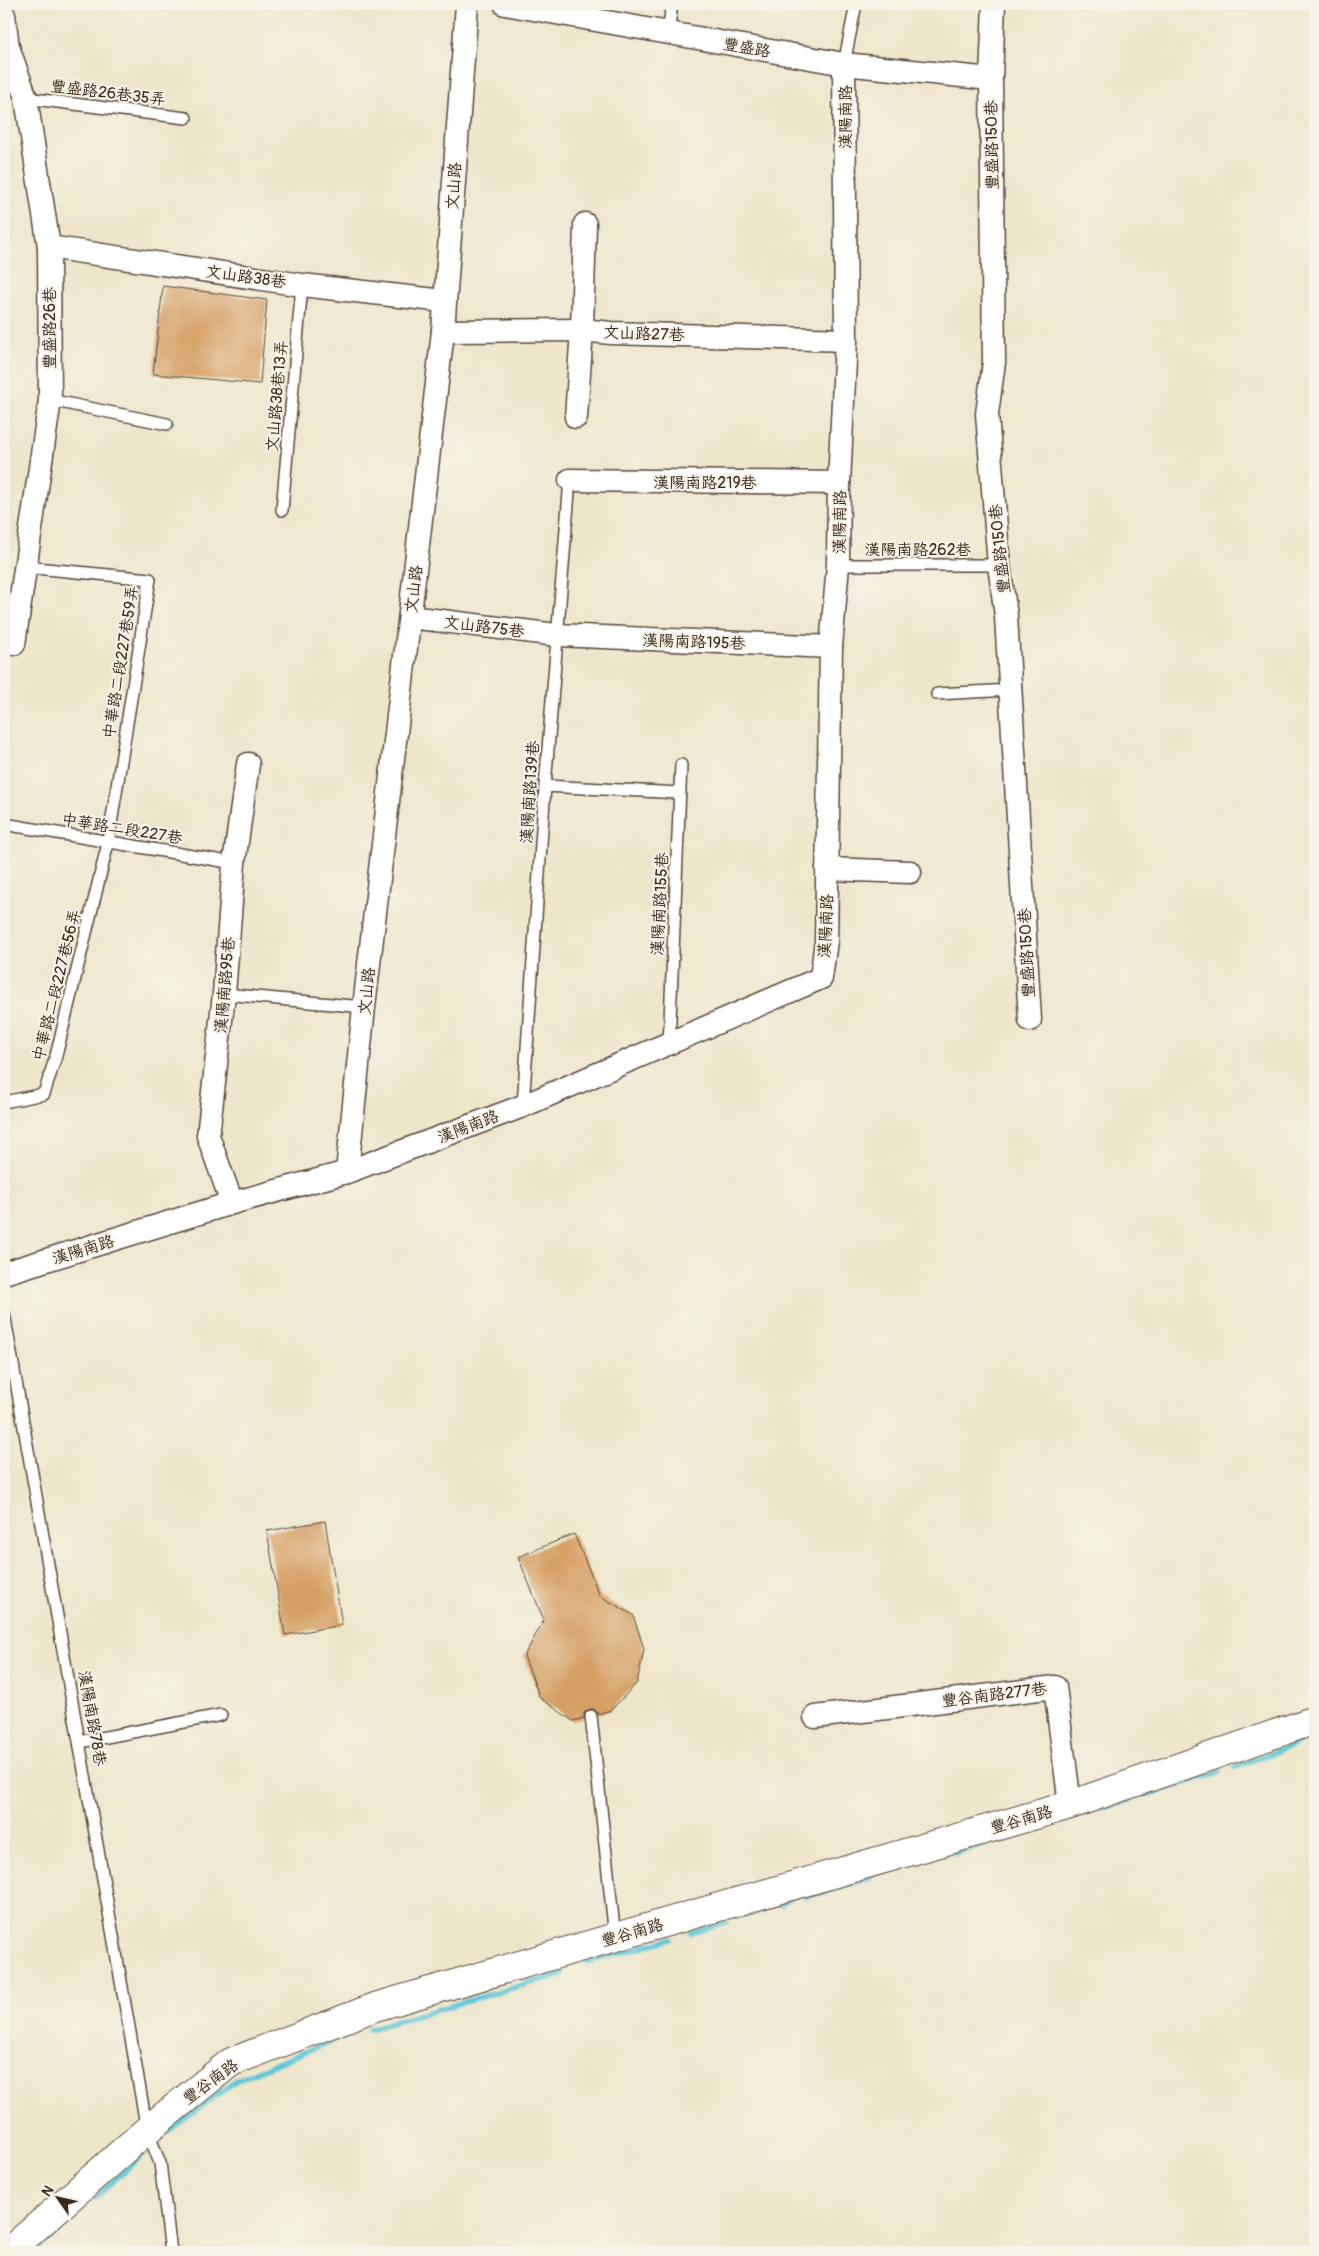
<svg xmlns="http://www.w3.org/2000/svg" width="1319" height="2256" viewBox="0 0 1319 2256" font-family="Pangolin,'LXGW WenKai TC',sans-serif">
	<rect width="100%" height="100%" fill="#f7f3e8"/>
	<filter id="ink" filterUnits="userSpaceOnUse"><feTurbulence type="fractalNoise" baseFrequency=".02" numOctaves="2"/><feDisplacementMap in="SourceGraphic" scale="10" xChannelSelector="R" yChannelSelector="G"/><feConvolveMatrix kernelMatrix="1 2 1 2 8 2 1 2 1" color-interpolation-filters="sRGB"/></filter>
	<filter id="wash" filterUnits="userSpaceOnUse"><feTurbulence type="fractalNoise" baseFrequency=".0096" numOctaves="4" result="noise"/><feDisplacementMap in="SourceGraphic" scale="20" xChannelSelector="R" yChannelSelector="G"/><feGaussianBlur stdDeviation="1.12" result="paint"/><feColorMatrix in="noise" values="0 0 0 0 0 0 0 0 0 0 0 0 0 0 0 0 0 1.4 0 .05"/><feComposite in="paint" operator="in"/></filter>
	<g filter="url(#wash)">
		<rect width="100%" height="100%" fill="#eee6cb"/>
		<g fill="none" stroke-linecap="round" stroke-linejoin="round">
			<g stroke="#5ec8d8" stroke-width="5.5">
				<path d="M 1236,1767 L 1298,1743"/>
				<path d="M 1147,1795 L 1220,1772"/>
				<path d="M 1103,1808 L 1130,1800"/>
				<path d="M 1007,1839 L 1031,1830"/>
				<path d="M 955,1853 L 991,1843"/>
				<path d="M 806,1897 L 871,1877"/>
				<path d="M 781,1905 L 789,1900"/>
				<path d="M 745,1916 L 758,1912"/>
				<path d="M 691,1933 L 726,1922"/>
				<path d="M 587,1962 L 670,1939"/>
				<path d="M 369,2029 L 562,1974"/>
				<path d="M 167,2132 L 238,2079 L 346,2035"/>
				<path d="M 95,2198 L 143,2154"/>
				<path d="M 37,2250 L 72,2218"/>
			</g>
		</g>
		<g id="blocks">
			<g fill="#d6a065">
				<path d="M 163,286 L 267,300 L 260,384 L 153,374 Z"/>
				<path d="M 325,1521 L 342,1625 L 285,1635 L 267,1531 Z"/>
				<path d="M 574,1534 L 600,1596 L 633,1615 L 644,1649 L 637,1683 L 611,1710 L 598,1714 L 594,1709 L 590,1709 L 584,1713 L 584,1718 L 573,1721 L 540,1698 L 524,1656 L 544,1620 L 518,1557 Z"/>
			</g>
		</g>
	</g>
	<g filter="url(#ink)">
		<use href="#blocks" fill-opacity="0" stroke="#564638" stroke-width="1"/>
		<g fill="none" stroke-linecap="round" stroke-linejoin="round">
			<g stroke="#564638" stroke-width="14">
				<g id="lane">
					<path d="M 668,34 L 672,4"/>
					<path d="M 844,64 L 856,4"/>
					<path d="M 26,98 L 186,118"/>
					<path d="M 50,400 L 167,424"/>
					<path d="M 282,510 L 302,285"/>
					<path d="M 838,565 L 999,565"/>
					<path d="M 937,694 L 1010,690"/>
					<path d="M 545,786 L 680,793"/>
					<path d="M 4,824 L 234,863"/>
					<path d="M 224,994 L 364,1007"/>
					<path d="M 669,1044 L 681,765"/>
					<path d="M 4,1102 L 44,1094 L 56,1056 L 108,843 L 150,579 L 25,567"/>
					<path d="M 523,1106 L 545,786 L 570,480"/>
					<path d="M 4,1313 L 147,2130 L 160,2163 L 171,2252"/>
					<path d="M 591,1716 L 615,1937"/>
					<path d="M 80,1742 L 221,1715"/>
				</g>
			</g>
			<g stroke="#564638" stroke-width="25">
				<g id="street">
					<path d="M 505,4 L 844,64 L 991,79"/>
					<path d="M 994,4 L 991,79 L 994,362 L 987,414 L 999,565 L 1006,616 L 1030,1020"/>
					<path d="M 4,15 L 8,47 L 26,98 L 49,247 L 50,400 L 14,644"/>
					<path d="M 49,247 L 302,285 L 444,301"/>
					<path d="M 443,331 L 582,330 L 611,333 L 846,340"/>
					<path d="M 576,417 L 582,330 L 585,224"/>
					<path d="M 570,480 L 839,483"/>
					<path d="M 410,617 L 557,635 L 831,647"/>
					<path d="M 827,869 L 910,872"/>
					<path d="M 347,1172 L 364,1007 L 443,331 L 467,4"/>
					<path d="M 232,1203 L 208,1136 L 224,994 L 234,863 L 248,764"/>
					<path d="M 4,1273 L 232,1203 L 347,1172 L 523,1106 L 821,978 L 826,941 L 831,647 L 838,565 L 839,483 L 846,340 L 844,64"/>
					<path d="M 815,1717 L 1055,1687 L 1070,1805"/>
				</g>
			</g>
			<g stroke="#564638" stroke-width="30">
				<path id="secondary" d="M 8,2252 L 147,2130 L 231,2062 L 375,2007 L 1070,1805 L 1315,1720"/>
			</g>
			<use href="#lane" stroke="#fff" stroke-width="11"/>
			<use href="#street" stroke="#fff" stroke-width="22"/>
			<use href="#secondary" stroke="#fff" stroke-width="28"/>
		</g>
	</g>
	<g text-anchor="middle" stroke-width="4" stroke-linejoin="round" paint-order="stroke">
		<g font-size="16" fill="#3b2a1e" stroke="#f7f3e8">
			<text transform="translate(747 47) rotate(10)" y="6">豐盛路</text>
			<text transform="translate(108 92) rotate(7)" y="6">豐盛路26巷35弄</text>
			<text transform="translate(845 117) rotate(-90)" y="6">漢陽南路</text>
			<text transform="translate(991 145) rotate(-91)" y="6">豐盛路150巷</text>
			<text transform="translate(453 186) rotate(-86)" y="6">文山路</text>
			<text transform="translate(246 276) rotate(8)" y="6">文山路38巷</text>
			<text transform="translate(49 328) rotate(-90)" y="6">豐盛路26巷</text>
			<text transform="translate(644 333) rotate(2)" y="6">文山路27巷</text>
			<text transform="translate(276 396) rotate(-85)" y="6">文山路38巷13弄</text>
			<text x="705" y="488">漢陽南路219巷</text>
			<text transform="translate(839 522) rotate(-89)" y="6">漢陽南路</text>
			<text x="918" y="555">漢陽南路262巷</text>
			<text transform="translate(999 549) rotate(-96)" y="6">豐盛路150巷</text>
			<text transform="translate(413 589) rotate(-83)" y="6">文山路</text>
			<text transform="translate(484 626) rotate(7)" y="6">文山路75巷</text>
			<text transform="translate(694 641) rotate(2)" y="6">漢陽南路195巷</text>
			<text transform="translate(120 662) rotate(-81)" y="6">中華路二段227巷59弄</text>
			<text transform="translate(529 792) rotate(-86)" y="6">漢陽南路139巷</text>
			<text transform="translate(122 828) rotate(9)" y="6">中華路二段227巷</text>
			<text transform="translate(659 904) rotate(-87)" y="6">漢陽南路155巷</text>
			<text transform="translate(825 926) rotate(-87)" y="6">漢陽南路</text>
			<text transform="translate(1026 953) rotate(-93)" y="6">豐盛路150巷</text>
			<text transform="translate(56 985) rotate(-76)" y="6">中華路二段227巷56弄</text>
			<text transform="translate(224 985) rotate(-85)" y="6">漢陽南路95巷</text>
			<text transform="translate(366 991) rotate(-84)" y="6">文山路</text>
			<text transform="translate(468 1126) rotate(-21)" y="6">漢陽南路</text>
			<text transform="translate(83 1249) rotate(-17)" y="6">漢陽南路</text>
			<text transform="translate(994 1694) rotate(-7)" y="6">豐谷南路277巷</text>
			<text transform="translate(93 1718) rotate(80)" y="6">漢陽南路78巷</text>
			<text transform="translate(1021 1819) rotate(-16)" y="6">豐谷南路</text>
			<text transform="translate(632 1932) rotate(-16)" y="6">豐谷南路</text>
			<text transform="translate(210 2081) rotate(-36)" y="6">豐谷南路</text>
		</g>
	</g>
	<rect width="1319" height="2256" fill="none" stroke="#f7f3e8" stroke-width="20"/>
	<g transform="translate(58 2198) rotate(304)" stroke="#f7f3e8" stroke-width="4" paint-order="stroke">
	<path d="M0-4L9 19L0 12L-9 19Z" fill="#3b2a1e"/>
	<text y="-8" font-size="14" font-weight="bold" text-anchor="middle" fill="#3b2a1e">N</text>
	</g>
</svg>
